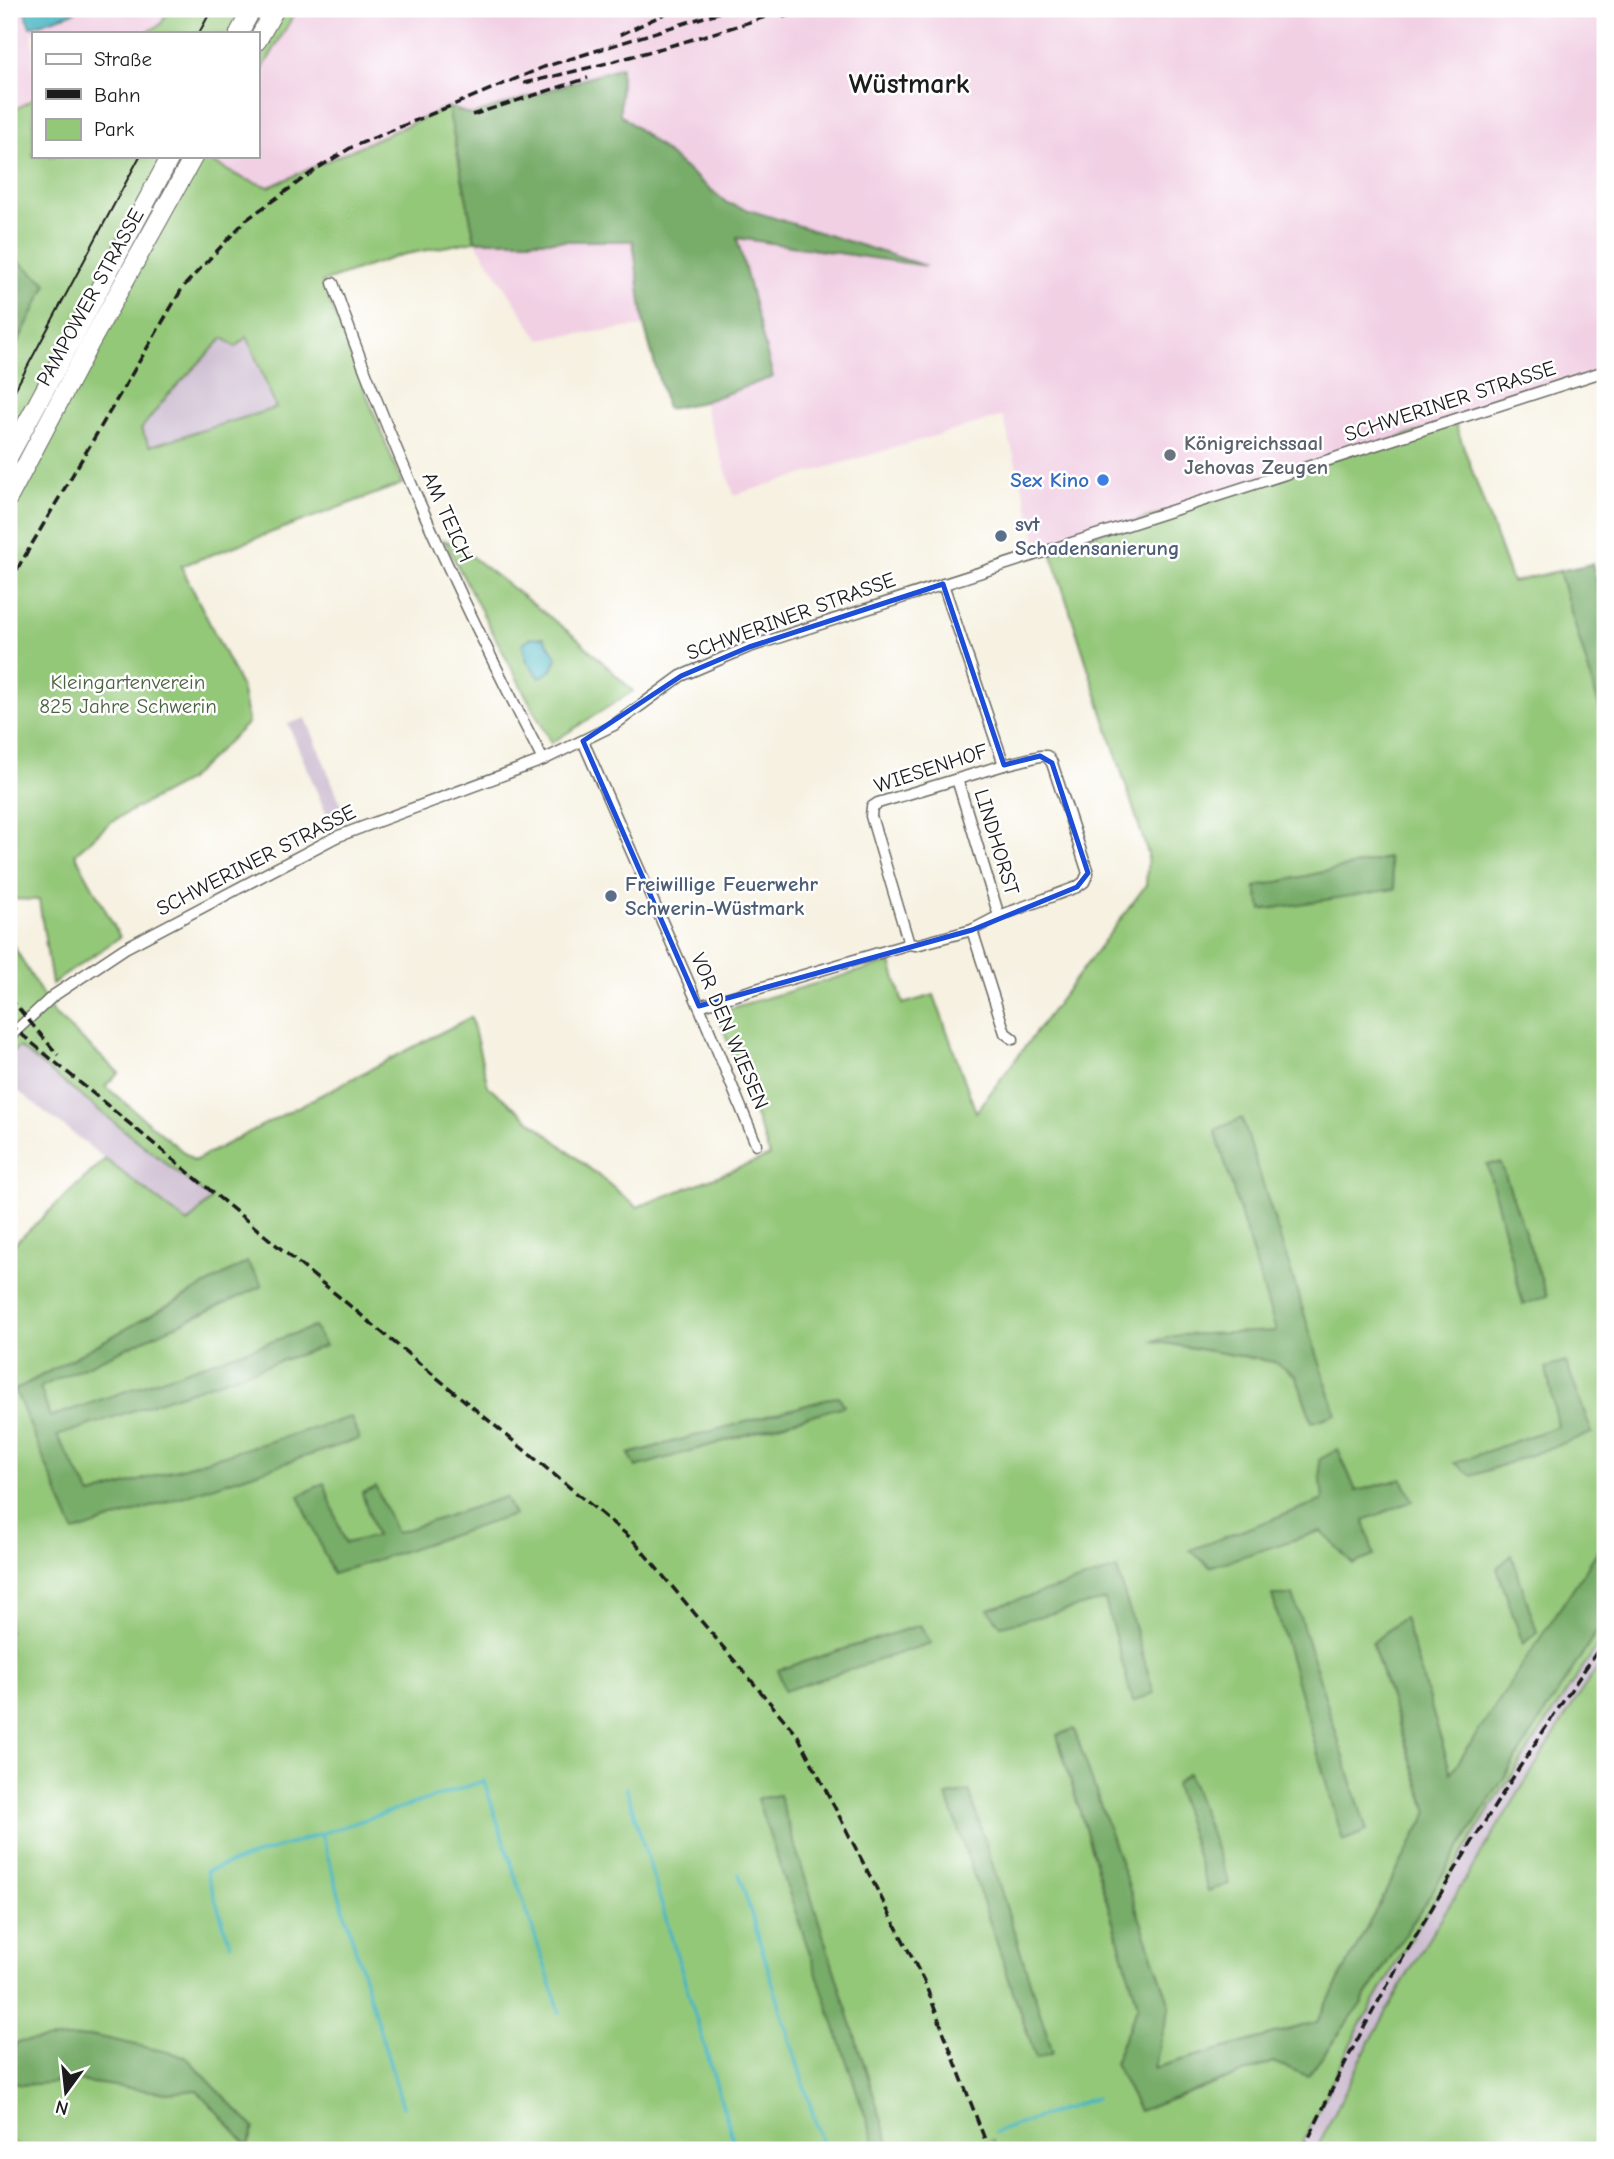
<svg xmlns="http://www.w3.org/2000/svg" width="1614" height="2159" viewBox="0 0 1614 2159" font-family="'Comic Neue',sans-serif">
	<rect width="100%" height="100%" fill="#fff"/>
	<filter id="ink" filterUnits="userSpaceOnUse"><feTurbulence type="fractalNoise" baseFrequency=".0143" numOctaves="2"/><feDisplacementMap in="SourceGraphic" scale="14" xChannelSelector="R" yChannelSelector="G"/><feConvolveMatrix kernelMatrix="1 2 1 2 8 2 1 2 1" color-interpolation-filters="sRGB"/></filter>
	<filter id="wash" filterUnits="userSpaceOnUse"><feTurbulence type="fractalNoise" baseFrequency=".00686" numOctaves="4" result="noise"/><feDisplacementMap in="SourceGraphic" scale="28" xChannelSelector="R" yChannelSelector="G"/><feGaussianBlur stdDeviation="1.57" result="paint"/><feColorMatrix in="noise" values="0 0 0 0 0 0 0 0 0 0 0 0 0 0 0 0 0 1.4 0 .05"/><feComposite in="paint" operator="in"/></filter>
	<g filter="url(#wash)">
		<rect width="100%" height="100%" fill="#f6f1e1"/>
		<g fill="#f1d0e4">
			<path d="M 9,9 L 169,9 L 161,24 L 146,33 L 33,33 L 33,99 L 9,113 Z"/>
			<path d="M 297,9 L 1605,9 L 1605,371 L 1050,549 L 1038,544 L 1003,416 L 734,495 L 703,402 L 667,409 L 643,326 L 539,339 L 475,241 L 448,107 L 269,187 L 242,178 L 212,162 L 215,156 L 257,156 L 257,79 Z"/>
		</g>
		<g fill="#cebed1">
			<path d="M 246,336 L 277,408 L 150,447 L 140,429 L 168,395 L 224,337 Z"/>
			<path d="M 306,718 L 347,819 L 331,825 L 288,724 Z"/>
			<path d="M 19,1046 L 211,1199 L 188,1223 L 9,1084 L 9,1055 Z"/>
			<path d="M 1605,1634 L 1605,1657 L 1582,1690 L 1421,1951 L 1368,2045 L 1316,2150 L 1299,2150 L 1354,2037 L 1409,1941 L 1491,1807 Z"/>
		</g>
		<g fill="#94c879" stroke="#58724a" stroke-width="2" fill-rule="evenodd">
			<path d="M 169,9 L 297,9 L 257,79 L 257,33 L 146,33 L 161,24 Z"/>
			<path d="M 33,99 L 33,156 L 215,156 L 212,162 L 242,178 L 269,187 L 448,107 L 475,241 L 401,255 L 322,282 L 402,484 L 181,566 L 241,686 L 248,723 L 187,781 L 112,821 L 75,854 L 120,937 L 52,984 L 39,900 L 9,899 L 9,360 L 47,284 L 9,254 L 9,113 ZM 247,336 L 276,408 L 150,446 L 141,429 L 168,395 L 223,338 L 236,347 Z"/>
			<path d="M 1454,420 L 1512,582 L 1559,571 L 1605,726 L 1605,1540 L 1451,1774 L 1404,1618 L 1372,1643 L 1428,1812 L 1317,2022 L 1154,2068 L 1160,2042 L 1074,1730 L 1057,1735 L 1138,2005 L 1114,2063 L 1139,2111 L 1273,2062 L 1308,2075 L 1361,2004 L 1605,1618 L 1605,1634 L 1491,1807 L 1409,1941 L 1354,2037 L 1299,2150 L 996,2150 L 993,2140 L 983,2145 L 984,2150 L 22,2150 L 9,2140 L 9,1249 L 105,1159 L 188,1223 L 211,1199 L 19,1047 L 9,1055 L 9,938 L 53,1013 L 119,1073 L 105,1086 L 194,1161 L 471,1017 L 488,1086 L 637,1207 L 770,1156 L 717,1012 L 891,962 L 903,1004 L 934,995 L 976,1112 L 1146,885 L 1148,854 L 1050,549 ZM 1388,858 L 1395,888 L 1255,888 L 1255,887 Z"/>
			<path d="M 444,540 L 458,546 L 578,639 L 633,691 L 551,743 Z"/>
			<path d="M 1605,1657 L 1605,2150 L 1316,2150 L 1368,2045 L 1421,1951 L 1582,1690 Z"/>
		</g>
		<g fill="#77ac69" stroke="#4a6442" stroke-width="2">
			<path d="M 621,67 L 620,114 L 727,203 L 926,266 L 737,238 L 773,377 L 703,402 L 667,409 L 644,325 L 633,241 L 475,241 L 448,107 L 472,115 Z"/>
			<path d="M 9,254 L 47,284 L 9,360 Z"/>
			<path d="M 1592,564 L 1605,607 L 1605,726 L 1559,571 Z"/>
			<path d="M 1388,858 L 1395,889 L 1262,910 L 1255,887 Z"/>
			<path d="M 1242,1118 L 1336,1414 L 1312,1422 L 1296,1376 L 1274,1362 L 1152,1341 L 1180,1335 L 1276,1331 L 1215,1130 Z"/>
			<path d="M 1501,1163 L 1547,1296 L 1523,1305 L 1487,1164 Z"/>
			<path d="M 247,1262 L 263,1286 L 40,1387 L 50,1417 L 314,1327 L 325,1346 L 57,1436 L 91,1495 L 351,1417 L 359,1439 L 74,1532 L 15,1390 Z"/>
			<path d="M 1566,1362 L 1592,1433 L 1472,1476 L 1454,1463 L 1558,1426 L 1546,1368 Z"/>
			<path d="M 839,1396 L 844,1406 L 636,1467 L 629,1454 Z"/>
			<path d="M 1338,1449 L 1356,1491 L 1402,1479 L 1413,1501 L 1364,1520 L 1374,1556 L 1353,1564 L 1321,1531 L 1210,1567 L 1190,1550 L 1323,1500 L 1319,1460 Z"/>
			<path d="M 324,1483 L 345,1543 L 376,1536 L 362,1493 L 376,1487 L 396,1533 L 505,1497 L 514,1515 L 333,1574 L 299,1496 Z"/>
			<path d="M 1605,1540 L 1605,1618 L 1361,2004 L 1308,2076 L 1273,2062 L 1139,2111 L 1114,2063 L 1138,2005 L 1057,1735 L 1074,1729 L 1170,2005 L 1154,2068 L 1317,2022 L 1428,1812 L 1372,1643 L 1404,1617 L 1451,1773 Z"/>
			<path d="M 1512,1555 L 1537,1632 L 1523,1644 L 1497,1568 Z"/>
			<path d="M 1117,1569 L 1154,1693 L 1133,1702 L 1105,1600 L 1001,1626 L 988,1609 Z"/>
			<path d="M 1272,1595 L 1293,1595 L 1367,1831 L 1343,1841 Z"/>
			<path d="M 920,1625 L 931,1643 L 784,1691 L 778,1670 Z"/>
			<path d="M 1188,1773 L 1229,1884 L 1208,1891 L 1175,1784 Z"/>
			<path d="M 969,1791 L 1053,2053 L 1036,2059 L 947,1796 Z"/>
			<path d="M 779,1795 L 891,2150 L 877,2150 L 757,1799 Z"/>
			<path d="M 96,2036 L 185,2056 L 254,2128 L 248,2146 L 197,2090 L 167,2093 L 77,2081 L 21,2085 L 9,2079 L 9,2063 L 17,2042 Z"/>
		</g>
		<g fill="#47b6c1" stroke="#32696e" stroke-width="2">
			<path d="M 24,9 L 74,9 L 75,12 L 30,27 Z"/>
			<path d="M 544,637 L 557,658 L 552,670 L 540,678 L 527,662 L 522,644 L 530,638 Z"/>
		</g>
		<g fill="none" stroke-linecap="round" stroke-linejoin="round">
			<g stroke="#47b6c1" stroke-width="3.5">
				<path d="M 626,1787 L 736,2150"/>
				<path d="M 321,1834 L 403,2107"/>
				<path d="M 739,1874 L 824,2150"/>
				<path d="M 230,1944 L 206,1871 L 484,1781 L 560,2012"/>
				<path d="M 996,2132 L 1096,2098"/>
				<path d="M 934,2150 L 960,2143"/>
				<path d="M 1604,2150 L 1605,2149"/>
			</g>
		</g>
	</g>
	<g filter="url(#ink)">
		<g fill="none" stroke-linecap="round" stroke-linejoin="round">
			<g stroke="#686761" stroke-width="13">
				<g id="minor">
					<path d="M 333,283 C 390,448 463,606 543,760"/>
					<path d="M 943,584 L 1004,765"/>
					<path d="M 583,741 L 699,1006 L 756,1144"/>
					<path d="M 957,779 L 999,916"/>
					<path d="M 972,930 L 1005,1033 L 1013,1039"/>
					<path d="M 699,1006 L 909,944 L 871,816 L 872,807 L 878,803 L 1004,765 L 1040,756 L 1047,756 L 1052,763 L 1088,873 L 1084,882 L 1077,887 L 999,916 L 972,930 L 916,945 L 909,944"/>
					<path d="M 9,1037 L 53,996 L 125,948 L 336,837 L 543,760 L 614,725 L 681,676 L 749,647 L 1605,371"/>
				</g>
			</g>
			<g stroke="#686761" stroke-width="20">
				<g id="primary">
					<path d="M 239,33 L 252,9"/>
					<path d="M 257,41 L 275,9"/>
					<path d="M 9,456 L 171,156"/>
					<path d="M 9,497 L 89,345 L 194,156"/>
				</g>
			</g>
			<use href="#minor" stroke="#fff" stroke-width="10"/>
			<use href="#primary" stroke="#fff" stroke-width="18"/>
			<g stroke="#1c1c1c" stroke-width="2">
				<path d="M 199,33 L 212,9"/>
				<path d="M 9,401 L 140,156"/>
			</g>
			<g stroke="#1c1c1c" stroke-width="3.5" stroke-dasharray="10 5" stroke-linecap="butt">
				<path d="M 783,17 L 817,9"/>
				<path d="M 620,35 L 675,9"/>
				<path d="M 524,83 C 615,63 703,37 791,9"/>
				<path d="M 472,115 L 588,78"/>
				<path d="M 9,583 L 183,287 L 246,220 L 318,168 L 352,147 L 544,67 L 730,9"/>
				<path d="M 9,997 L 58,1055"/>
				<path d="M 9,1024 L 632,1539 L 798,1736 L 924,1981 L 989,2150"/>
				<path d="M 1303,2150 C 1320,2115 1336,2080 1354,2046 C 1429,1906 1515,1770 1605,1640"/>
			</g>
		</g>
	</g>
	<path fill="none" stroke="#1d4ed8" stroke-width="5" stroke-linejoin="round" d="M 943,584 L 1004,765 L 1040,756 L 1052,763 L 1088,873 L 1077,887 L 972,930 L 699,1006 L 583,741 L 681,676 L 749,647 Z"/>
	<circle fill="#6b7280" stroke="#fff" stroke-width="2.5" cx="1170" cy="455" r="7"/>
	<circle fill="#3f7fe0" stroke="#fff" stroke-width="2.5" cx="1103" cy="480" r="7"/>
	<g fill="#5c6f8a" stroke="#fff" stroke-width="2.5">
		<circle cx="1001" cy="536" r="7"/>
		<circle cx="611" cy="896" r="7"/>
	</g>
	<g text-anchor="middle" stroke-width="5" stroke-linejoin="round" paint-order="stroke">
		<g font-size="21" fill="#1c1c1c" stroke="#fff">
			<text transform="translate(90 297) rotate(-61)" y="7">PAMPOWER STRASSE</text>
			<text transform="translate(1450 401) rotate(-18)" y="7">SCHWERINER STRASSE</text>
			<text transform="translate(448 517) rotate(66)" y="7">AM TEICH</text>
			<text transform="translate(791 616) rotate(-20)" y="7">SCHWERINER STRASSE</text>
			<text transform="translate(931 768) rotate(-18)" y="7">WIESENHOF</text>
			<text transform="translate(997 842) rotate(73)" y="7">LINDHORST</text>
			<text transform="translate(256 860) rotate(-27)" y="7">SCHWERINER STRASSE</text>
			<text transform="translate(730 1031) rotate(67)" y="7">VOR DEN WIESEN</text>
		</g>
		<g font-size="21" font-weight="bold" fill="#5b616d" stroke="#fff" text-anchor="start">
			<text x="1184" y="450">Königreichssaal<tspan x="1184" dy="24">Jehovas Zeugen</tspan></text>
		</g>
		<g font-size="21" font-weight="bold" fill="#366cbe" stroke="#fff" text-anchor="end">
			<text x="1089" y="487">Sex Kino</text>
		</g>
		<g font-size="21" font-weight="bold" fill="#4e5e75" stroke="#fff" text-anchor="start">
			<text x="1015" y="531">svt<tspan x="1015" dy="24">Schadensanierung</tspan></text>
			<text x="625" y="891">Freiwillige Feuerwehr<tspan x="625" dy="24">Schwerin-Wüstmark</tspan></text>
		</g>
		<g font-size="21" fill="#4c6141" stroke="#fff">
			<text x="128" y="689">Kleingartenverein<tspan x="128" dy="24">825 Jahre Schwerin</tspan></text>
		</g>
		<g font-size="28" font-weight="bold" fill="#1c1c1c" stroke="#fff">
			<text x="909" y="93">Wüstmark</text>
		</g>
	</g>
	<rect width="1614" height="2159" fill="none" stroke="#fff" stroke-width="35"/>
	<rect x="32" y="32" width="228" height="126" fill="#ffffff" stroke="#a4a4a4" stroke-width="2"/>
	<rect x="46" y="54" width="35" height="10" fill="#ffffff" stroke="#a4a4a4" stroke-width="2"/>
	<text x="94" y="66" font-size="21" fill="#1c1c1c">Straße</text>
	<rect x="46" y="89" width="35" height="10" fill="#1c1c1c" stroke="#a4a4a4" stroke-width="2"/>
	<text x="94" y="102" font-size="21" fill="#1c1c1c">Bahn</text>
	<rect x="46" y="119" width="35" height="21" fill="#94c879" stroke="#a4a4a4" stroke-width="2"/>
	<text x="94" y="136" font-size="21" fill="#1c1c1c">Park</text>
	<g transform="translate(66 2092) rotate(195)" stroke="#ffffff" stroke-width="5" paint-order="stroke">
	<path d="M0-5L12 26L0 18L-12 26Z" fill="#1c1c1c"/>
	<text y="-10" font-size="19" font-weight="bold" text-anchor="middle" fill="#1c1c1c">N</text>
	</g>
</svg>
